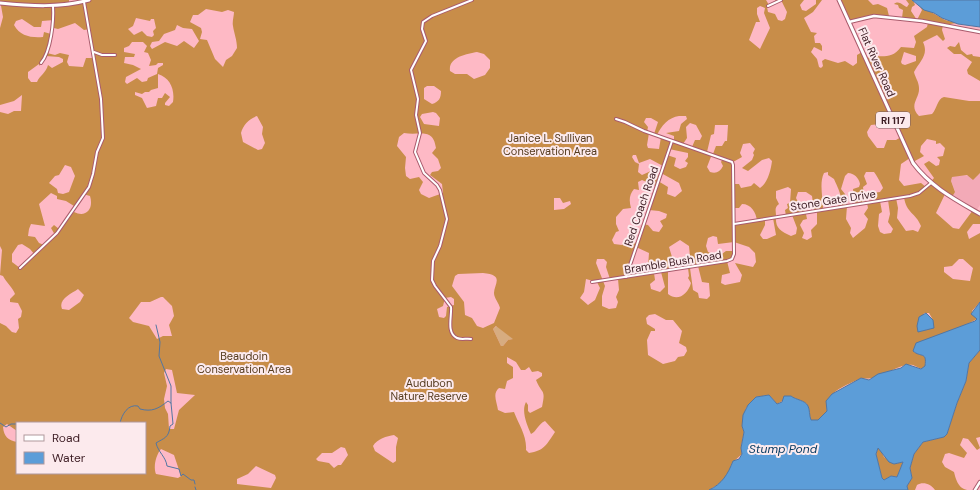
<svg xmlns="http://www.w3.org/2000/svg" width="980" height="490" viewBox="0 0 980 490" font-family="'DM Sans',sans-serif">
	<rect width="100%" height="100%" fill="#feb9c5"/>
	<path fill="#f3aab7" d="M 980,173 L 980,205 L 976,211 L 952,197 L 955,191 L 951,181 L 952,177 L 959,175 L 971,176 Z"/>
	<path fill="#d7ac80" d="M 497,326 L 514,339 L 508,340 L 503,346 L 501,346 L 493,329 Z"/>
	<g fill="#c88d49" fill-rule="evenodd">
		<path d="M 0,0 L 69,0 L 69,4 L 88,0 L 766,0 L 769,5 L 767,7 L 768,12 L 775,14 L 778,20 L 782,21 L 785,19 L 787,12 L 781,0 L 776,2 L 775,0 L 804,0 L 800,5 L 802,10 L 806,11 L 816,4 L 816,0 L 822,0 L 813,12 L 804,18 L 811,32 L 817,33 L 814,36 L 815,43 L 820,43 L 822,46 L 822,51 L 814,47 L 811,52 L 817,59 L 819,67 L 821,68 L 823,66 L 822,61 L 825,59 L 838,63 L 845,61 L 853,66 L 857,63 L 857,55 L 862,52 L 866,58 C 879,53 890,62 901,47 L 914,48 L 916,42 L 914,36 L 927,27 L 928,23 L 902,18 L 903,10 L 899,8 L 898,5 L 894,4 C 899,0 902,5 907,7 L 909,4 L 906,0 L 913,0 L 915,5 L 912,7 L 911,11 L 917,20 L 922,10 L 919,5 L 945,20 L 957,23 L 943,25 L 942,30 L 945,39 L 943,41 L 937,35 L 923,42 C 929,55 920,61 914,72 C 915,77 919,82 919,88 C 920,98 908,105 919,116 L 932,114 C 937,109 937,99 944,97 L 969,101 L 980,101 L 980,173 L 973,180 L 967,175 L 952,177 L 951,181 L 955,192 L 952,197 L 945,194 L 936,213 L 953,228 L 959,229 L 973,210 L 980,214 L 980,224 L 973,224 L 967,232 L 969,239 L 980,233 L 980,302 L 972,311 L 977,319 L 914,352 L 924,356 L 926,359 L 925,366 L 922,369 C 918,368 916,366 913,365 C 898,362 879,382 861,378 C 846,386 825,391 827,411 L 818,420 L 811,420 C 809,415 810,410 808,406 C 805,400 796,400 791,396 L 777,404 L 769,395 L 756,397 L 746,408 L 742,426 L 744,432 L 741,447 L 742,454 L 732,463 L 731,468 L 722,482 L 709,490 L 0,490 L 0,323 L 6,326 L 12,332 L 16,333 L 19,328 L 18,319 L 21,317 L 22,311 L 18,303 L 10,302 L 10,299 L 15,294 C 13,288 6,282 3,276 L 0,275 L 2,250 L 0,246 L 0,112 L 8,114 L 14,111 L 21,111 L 22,95 L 14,101 L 0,105 L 0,28 L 3,17 ZM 760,6 L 765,8 L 764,13 L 770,28 L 760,49 L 749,40 L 756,22 L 760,22 L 757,14 L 757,8 ZM 206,9 L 222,12 L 228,10 L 234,12 C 234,16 232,22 233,26 C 234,33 237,40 237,48 L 232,56 L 226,60 L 223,67 L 215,59 L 207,40 L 200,39 L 202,32 L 201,28 L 190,22 L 193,15 L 198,15 ZM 136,18 L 150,21 L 151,19 L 154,19 L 156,28 L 153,31 L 154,35 L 152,37 L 147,36 L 142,31 L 134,35 L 128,29 L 133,26 ZM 22,19 L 34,27 L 41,27 L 42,21 L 54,20 L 54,28 L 58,29 L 75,23 L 84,30 L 90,29 L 94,58 L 86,58 L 83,67 L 69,66 L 67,62 L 69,55 L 60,53 L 55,55 L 47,53 L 51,34 L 44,32 L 43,37 C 31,38 20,36 14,25 L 16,21 ZM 177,25 L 183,28 L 192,29 L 199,41 L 194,48 L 184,41 L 177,46 L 165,42 L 152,49 L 150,46 L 152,42 L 159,41 L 164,34 L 175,30 ZM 132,42 L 143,42 L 147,46 L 144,52 L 148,53 L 151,60 L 149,66 L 156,65 L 158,63 L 163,63 L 163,65 L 158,68 L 157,74 L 148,78 L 147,81 L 142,82 L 137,78 L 127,84 L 125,82 L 126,77 L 141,69 L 133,65 L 124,63 L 125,57 L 134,57 L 135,54 L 124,52 L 124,48 L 129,46 ZM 477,52 L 484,54 L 490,60 L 490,68 L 485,75 L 474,79 L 467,74 L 455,74 L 450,71 C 448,57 467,54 477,52 ZM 904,52 L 916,56 L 916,61 L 905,65 L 902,64 L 901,62 ZM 46,56 L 59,57 L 63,59 L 63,62 L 52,68 L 48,65 C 46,73 40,75 37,82 L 31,82 L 28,78 L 28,72 L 39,64 L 39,66 ZM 158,74 C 170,78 175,89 173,102 L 169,106 L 165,105 L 165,103 L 170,97 L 165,93 L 162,98 L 158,98 L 156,106 L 147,108 L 142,98 L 135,95 L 135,92 L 142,94 L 145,92 L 149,92 L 151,90 L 158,88 ZM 427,86 L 434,86 L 441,91 C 441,98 439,102 432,104 L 424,99 L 424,88 ZM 433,112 L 436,113 L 440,118 L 439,126 L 424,124 L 420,117 L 422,114 ZM 257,116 L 263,127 L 262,134 L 265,143 L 262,149 L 258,150 L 243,142 L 241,133 C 243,125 249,119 257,116 ZM 679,116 L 686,116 L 687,119 L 681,124 L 679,131 L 666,133 L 674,136 L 674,141 L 661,137 L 659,149 L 648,148 L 647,145 L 649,133 L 647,132 L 648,127 L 644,122 L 646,118 L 651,118 L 658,122 L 654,134 L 657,135 C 661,126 669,117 679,116 ZM 690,123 L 696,125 L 702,136 L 700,140 L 695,140 L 692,147 L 683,144 L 687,138 L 686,127 ZM 880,124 L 889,126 L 895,124 L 901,137 L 896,140 L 887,140 L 884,148 L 877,148 L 868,136 L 867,132 L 871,125 ZM 715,125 L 728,125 L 727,141 L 725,141 L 722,146 L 716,146 L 713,154 L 723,158 L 721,162 L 723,166 C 720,172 716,174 710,172 L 707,167 L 712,154 L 707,152 L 711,135 L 714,134 ZM 404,133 C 420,136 433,127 436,148 L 432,153 L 438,159 L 441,168 L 438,171 L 432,172 L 430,175 L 442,184 L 443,193 L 429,198 L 421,194 L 419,190 L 423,182 L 419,177 L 410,179 L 406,176 L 405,168 L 406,157 L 397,146 L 399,137 ZM 927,139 L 936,141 L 936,144 L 940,143 L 945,148 L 943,156 L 937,157 L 940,160 L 939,165 L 936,166 L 929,161 L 924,164 L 934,178 L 926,187 L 921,183 L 904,186 L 899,180 L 901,164 L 910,158 L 913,162 L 924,156 L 920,152 L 921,146 ZM 750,143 L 755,149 L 753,153 L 754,155 L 752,160 L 742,168 L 748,171 L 762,160 L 769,158 L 772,161 C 771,169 768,183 760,188 L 754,183 L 751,186 L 741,188 L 739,184 L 734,184 L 733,162 L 742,157 L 740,153 L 743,144 ZM 669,149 L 688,153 L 688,157 L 685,161 L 688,163 L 686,167 L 680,169 L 674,166 L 676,158 L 667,155 ZM 633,155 L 636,155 L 639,163 L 650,159 L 663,166 L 661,173 L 679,183 L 682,191 L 675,197 L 667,194 L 668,187 L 658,181 L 660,176 L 651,171 L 642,175 L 638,172 L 639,164 L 635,162 L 632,157 ZM 65,165 L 71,167 L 75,176 L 69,192 L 63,194 L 58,193 L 57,189 L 49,183 L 55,176 L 59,175 ZM 828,172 L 828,175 L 834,179 C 837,186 841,193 841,200 L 838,202 L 839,207 L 823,209 C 823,198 819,183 824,173 ZM 866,172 L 874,172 C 876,174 882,185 883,188 L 880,192 L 872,193 L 874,201 L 867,203 L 868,208 L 864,214 L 868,219 L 865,228 L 853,238 L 850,233 L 851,228 L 846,219 L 847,206 L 845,194 L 841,189 L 845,176 L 848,173 C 854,173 859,178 860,184 L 859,187 L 853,189 L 855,204 L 865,203 L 863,187 L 867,184 L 864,176 ZM 642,180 L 656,186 L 649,210 L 659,211 L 667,214 L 666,218 L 660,221 L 663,226 L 659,232 L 653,231 L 648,225 L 643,224 L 637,243 L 626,240 L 622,245 L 614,244 L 612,240 L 616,232 L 619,231 L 616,224 L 616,217 L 623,209 L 631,208 C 629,201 629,195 634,189 L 639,190 L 638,182 ZM 788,187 L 791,189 L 790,203 L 787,204 L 788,208 L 785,210 L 786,216 L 792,215 L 797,228 L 796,234 L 791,236 C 780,231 775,228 776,216 C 776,210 774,208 779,204 L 776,198 L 776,191 ZM 798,192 L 806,192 L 812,196 L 814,211 L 817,212 L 817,224 L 811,230 L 812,237 L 807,240 L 802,238 L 804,233 L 800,225 L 803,220 L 807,219 L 804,204 L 799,204 L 796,198 ZM 51,193 L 57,196 L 57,199 L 66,201 L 74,206 L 83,194 L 90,196 C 94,209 86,218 74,212 L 59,229 L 54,225 L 51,228 L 55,235 L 44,245 L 39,243 L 35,237 L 28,236 L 29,229 L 31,224 L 45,226 L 39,204 ZM 904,197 C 906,213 916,213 921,226 L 918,232 L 913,230 L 906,231 L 897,218 L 898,208 L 896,198 ZM 554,198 L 560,198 L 563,203 L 570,201 L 571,204 L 564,209 L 554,210 ZM 888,200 L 890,214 L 888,222 L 893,229 L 891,233 L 884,234 L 880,232 L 878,226 L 879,214 L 882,212 L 880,201 ZM 742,204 C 751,204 756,212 757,221 L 735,224 L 734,208 L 739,208 ZM 773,218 L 776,235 L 767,239 L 763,239 L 760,235 L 765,225 L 765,220 ZM 713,236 L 717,237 L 718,244 L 734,242 L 749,247 L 755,253 L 756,262 L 753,267 L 735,263 L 742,275 L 740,282 L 725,285 L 721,283 L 722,275 L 730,273 L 727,261 L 733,259 L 734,251 L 726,251 L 719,256 L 708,252 L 706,246 L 708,238 ZM 680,240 L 689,246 L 691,267 L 698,266 L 702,282 L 709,283 L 710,296 L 707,299 L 699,298 L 698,293 L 693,290 L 690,268 L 688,268 L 689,276 L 688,278 L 691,283 C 688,294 678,302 668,294 L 668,271 L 672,270 L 672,257 L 669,247 ZM 22,244 L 30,249 L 35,255 L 20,268 L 12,262 L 12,254 L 18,245 ZM 636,247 L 649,253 L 648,267 L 652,267 L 654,273 L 661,272 L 665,287 L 660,292 L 651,289 L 650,284 L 655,280 L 654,273 L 626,276 ZM 597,259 L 604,259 L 607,262 L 606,267 L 610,279 L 618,279 L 619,290 L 616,297 L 618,302 L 616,308 L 609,309 L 602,306 L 602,296 L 605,286 L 596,263 ZM 959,259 L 963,259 L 973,268 L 970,281 L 953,279 L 944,272 L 944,267 L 952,266 ZM 483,273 C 505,275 494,284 494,293 C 494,298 499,303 500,308 L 494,323 L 483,328 L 477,326 L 472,318 L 465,315 L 464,302 L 452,286 L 455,276 L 458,274 ZM 586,279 L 597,282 L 600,288 L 595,300 L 588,305 L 580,298 L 584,292 ZM 78,289 L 84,295 L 80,302 L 69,310 L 62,309 C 58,299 71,294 78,289 ZM 161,297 L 163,297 L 172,306 L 174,316 L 169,325 L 172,336 L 163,336 L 157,339 L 149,326 L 133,322 L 129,318 L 141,302 L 150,302 ZM 451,297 L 454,299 L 454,305 L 447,307 L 446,316 L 444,318 L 439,317 L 437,309 L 443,306 L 445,298 ZM 924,313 L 929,313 L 933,320 L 933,328 L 918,332 ZM 655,314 L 666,320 L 673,320 L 682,331 L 679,343 L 686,347 L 687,351 L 684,356 L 678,357 L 675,361 L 663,364 L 648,355 L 647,340 L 651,331 L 655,331 L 655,329 L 647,324 L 646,318 L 649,315 ZM 496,326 L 513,339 L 508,340 L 503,346 L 501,346 L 493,329 ZM 507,357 L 516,362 L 521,370 L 525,370 L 529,367 L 532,372 L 538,371 L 542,373 L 542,376 L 536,380 C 542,395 546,388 542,407 L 530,413 L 528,411 L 528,405 L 526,402 C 521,411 527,425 531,434 C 537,431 538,424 545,421 L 555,432 C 547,444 544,451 529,453 L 526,450 C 527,436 519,425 514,412 L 505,413 L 498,410 C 497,402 492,394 499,388 L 505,389 L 507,381 L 513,378 L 513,367 L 507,363 ZM 166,369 L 172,370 L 177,393 L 195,395 L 179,410 L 174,429 L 169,429 L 168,414 L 165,408 L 164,399 L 167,386 L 164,373 ZM 17,423 L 145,423 L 145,473 L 17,473 L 17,442 C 8,440 4,437 3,427 L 7,424 L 17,431 ZM 394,435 L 398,438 L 396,447 L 396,461 L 393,463 L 375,451 L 373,446 C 377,439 387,436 394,435 ZM 341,447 L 345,448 L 348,455 L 341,465 L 338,465 L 334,468 L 329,463 L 318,461 L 316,459 L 322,453 L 332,453 ZM 161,449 L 174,455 L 181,476 L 178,478 L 156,474 C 153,467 156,455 161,449 ZM 256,466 L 275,475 L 276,478 L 271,488 L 237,484 L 237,479 L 248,474 Z"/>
		<path d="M 839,0 L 868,0 L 873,5 L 878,4 L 887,8 L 889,16 L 871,15 L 849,22 Z"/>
		<path d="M 959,42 L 961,50 L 967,55 L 972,54 L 973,56 L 980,57 L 980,81 L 968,74 L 967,70 L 972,62 L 961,54 L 954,54 L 947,48 L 950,46 L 955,47 Z"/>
		<path d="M 980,350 L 980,437 L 976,438 L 980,448 L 977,450 L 968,439 L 963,438 L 960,445 L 967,453 L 964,458 L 949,453 L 945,454 L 942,462 L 945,467 L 954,472 C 956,480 959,490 969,490 L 935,490 C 931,484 923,481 917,485 L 915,490 L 908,490 L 907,486 L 912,478 L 910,468 L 914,454 L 923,442 L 944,437 L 947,434 L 957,403 L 966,381 L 969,363 Z"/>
		<path d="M 878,448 L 880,448 L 884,457 L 894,464 L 903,462 L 897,477 L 891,476 L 884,480 L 882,478 L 876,454 Z"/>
	</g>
	<g fill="#5c9dd8" stroke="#5276a2" fill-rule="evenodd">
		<path d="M 912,0 L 980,0 L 980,27 L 958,24 L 942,18 L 934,13 L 924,10 Z"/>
		<path d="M 980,302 L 980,350 L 969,363 L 966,381 L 957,403 L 947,434 L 944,437 L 923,442 L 914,454 L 910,468 L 912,478 L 907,486 L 908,490 L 709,490 C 722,484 728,474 733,461 L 739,459 L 742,454 L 741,448 L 744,432 L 742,426 L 743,415 L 748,405 L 756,397 L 769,395 L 777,404 L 782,402 L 784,396 L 791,396 C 796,400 805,400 808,406 C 810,410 809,415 811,420 L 818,420 L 827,411 L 826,401 L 832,394 L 861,378 L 869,380 L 878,374 L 901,368 L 906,364 L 921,369 L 925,366 C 927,351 921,358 913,351 L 916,343 L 975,321 L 977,319 L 971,314 ZM 878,448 L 889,462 L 894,464 L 903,462 L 897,477 L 891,476 L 884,480 L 882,478 L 876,454 Z"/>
		<path d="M 926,313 L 933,320 L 934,328 L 918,332 L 917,326 L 919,317 Z"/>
	</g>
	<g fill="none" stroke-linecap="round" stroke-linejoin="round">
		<g stroke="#5276a2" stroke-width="1">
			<path d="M 156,325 L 160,342 L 159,356 L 171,386 L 171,403"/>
			<path d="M 0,423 L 6,427 L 11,424 L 17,424"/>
			<path d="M 120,423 C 122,414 128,404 138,406 L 140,409 C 152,412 158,409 168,401 L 171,403 L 173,424 L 170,426 C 169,438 164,438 156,443 C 158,452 166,457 167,466 L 179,469 L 181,476 L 183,474 L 191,480 L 194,480 L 195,484"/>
			<path d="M 195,487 L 196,490"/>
		</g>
		<g stroke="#a95b6c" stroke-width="4">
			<g id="minor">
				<path d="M 768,6 L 781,0"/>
				<path d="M 94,52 L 102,55 L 115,55"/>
				<path d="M 41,63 C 51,51 54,21 53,6"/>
				<path d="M 734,224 L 910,196 L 919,193 L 931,183"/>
				<path d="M 20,268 L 57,233 L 89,187 L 93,174 L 97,152 L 103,138 L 101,99 L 84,2"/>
				<path d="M 626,277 L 672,141"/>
				<path d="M 592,282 L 727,261 L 732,259 L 734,254 L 733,165 L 732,162 L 644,131 L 625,122 L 616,119"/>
				<path d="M 471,339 C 467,338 461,340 457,338 C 446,333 452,316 451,307 L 435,286 L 432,280 L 433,261 L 440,246 L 447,219 L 440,190 L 437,185 L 424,173 L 415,152 L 420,133 L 416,115 L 418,99 L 411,70 L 426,41 L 422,29 L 423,22 L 432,16 L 472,0"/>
			</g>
		</g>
		<g stroke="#a95b6c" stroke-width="4.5">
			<g id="tertiary">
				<path d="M 849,22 L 874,16 L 922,21 L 980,32"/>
				<path d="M 975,490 L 980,482"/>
			</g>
		</g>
		<g stroke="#a95b6c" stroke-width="5">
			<g id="primary">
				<path d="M 839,0 L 913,163 C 931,187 954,199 980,214"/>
				<path d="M 0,3 C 31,6 59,8 89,0"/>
			</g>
		</g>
		<use href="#minor" stroke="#fff" stroke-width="2"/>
		<use href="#tertiary" stroke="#fff" stroke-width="2.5"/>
		<use href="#primary" stroke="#fff" stroke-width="3"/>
	</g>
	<g text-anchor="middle" stroke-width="4" stroke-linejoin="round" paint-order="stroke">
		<rect fill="#fceaed" stroke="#765a60" stroke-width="1" x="876" y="112" width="34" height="16" rx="3"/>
		<g font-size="10" font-weight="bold" fill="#3c1c23">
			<text x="893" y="124">RI 117</text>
		</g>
		<g font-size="11" fill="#3c1c23" stroke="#fceaed">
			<text transform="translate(877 62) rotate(66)" y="4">Flat River Road</text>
			<text transform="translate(833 200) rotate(-9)" y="4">Stone Gate Drive</text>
			<text transform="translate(641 206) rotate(-71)" y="4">Red Coach Road</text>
			<text transform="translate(673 262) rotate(-9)" y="4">Bramble Bush Road</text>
		</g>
		<g font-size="11" fill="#543a1d" stroke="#fceaed">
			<text x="550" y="142">Janice L. Sullivan<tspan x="550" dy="13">Conservation Area</tspan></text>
			<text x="244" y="360">Beaudoin<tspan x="244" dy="13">Conservation Area</tspan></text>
			<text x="429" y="387">Audubon<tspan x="429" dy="13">Nature Reserve</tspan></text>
		</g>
		<g font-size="12" font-style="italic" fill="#0a3d63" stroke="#fceaed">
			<text x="783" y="453">Stump Pond</text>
		</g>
	</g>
	<rect x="16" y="422" width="130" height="52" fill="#fceaed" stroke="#af989c"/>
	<rect x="24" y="435" width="20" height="6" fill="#ffffff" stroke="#af989c"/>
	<text x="52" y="442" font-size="12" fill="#3c1c23">Road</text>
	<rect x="24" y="452" width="20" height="12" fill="#5c9dd8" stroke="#af989c"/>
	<text x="52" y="462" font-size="12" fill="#3c1c23">Water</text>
</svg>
